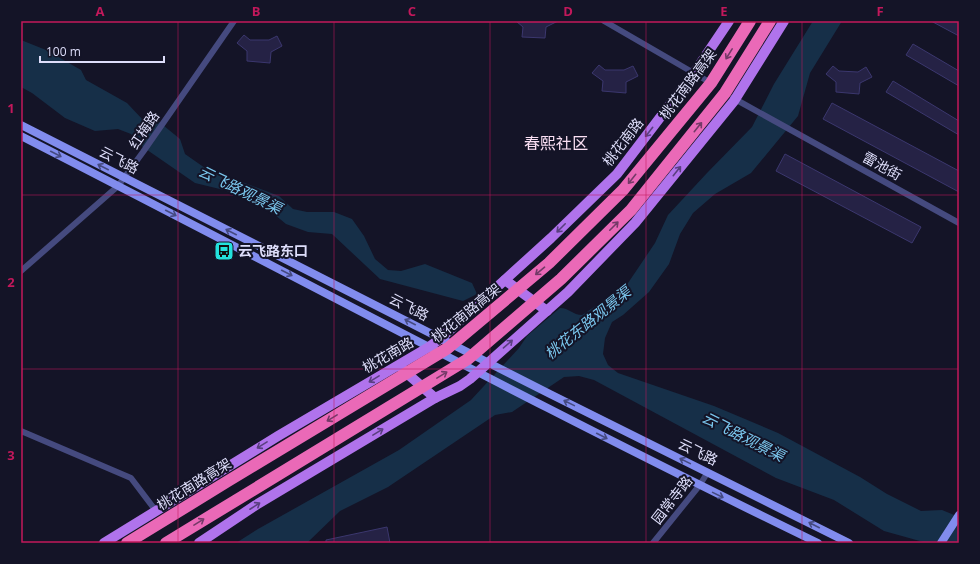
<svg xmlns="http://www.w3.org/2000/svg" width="980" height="564" viewBox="0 0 980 564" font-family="'Open Sans','Noto Sans SC',sans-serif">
	<rect width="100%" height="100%" fill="#141427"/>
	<g fill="#162f48">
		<path d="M 813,21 L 842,21 L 810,73 L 798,116 L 751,173 L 715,194 L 693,213 L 680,234 L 669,264 L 649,292 L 623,315 L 612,322 L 605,338 L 603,354 L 608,365 L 618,373 L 714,406 L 778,433 L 860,477 L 887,494 L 921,511 L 942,510 L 959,517 L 959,543 L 927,543 L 884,531 L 834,500 L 776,478 L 594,380 L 579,376 L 564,377 L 512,412 L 495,415 L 388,487 L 340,511 L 307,543 L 236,543 L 258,529 L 399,450 L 471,400 L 519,348 L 527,336 L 560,308 C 569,308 573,315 582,315 L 626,286 L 655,243 L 668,215 L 707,173 L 752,127 L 774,84 Z"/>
		<path d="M 21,40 L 46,50 L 81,70 L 86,80 L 127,103 L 143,120 L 158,121 L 180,139 L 185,154 L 205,168 L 279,196 L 293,209 L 307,212 L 334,212 L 352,219 L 364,236 L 375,259 L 388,270 L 401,271 L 425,264 L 472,283 L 477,294 L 463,301 L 380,279 L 332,234 L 308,232 L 286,224 L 263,205 L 224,190 L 195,183 L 140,145 L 131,134 L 118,129 L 95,131 L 65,118 L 32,93 L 21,87 Z"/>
	</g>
	<g fill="#252245" stroke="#3b376e">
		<path d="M 516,21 L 558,21 L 546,27 L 545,38 L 522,37 L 523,27 Z"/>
		<path d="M 931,21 L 959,21 L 959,36 Z"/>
		<path d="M 244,35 L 250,40 L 269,40 L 277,36 L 282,46 L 271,52 L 270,63 L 247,61 L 247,51 L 237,43 Z"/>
		<path d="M 913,44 L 959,71 L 959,86 L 906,55 Z"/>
		<path d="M 599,65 L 605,70 L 624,70 L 633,66 L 638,76 L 626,82 L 626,93 L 602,91 L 603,81 L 592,73 Z"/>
		<path d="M 833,66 L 839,71 L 858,72 L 866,67 L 872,77 L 860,83 L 859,94 L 836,92 L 836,82 L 826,74 Z"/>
		<path d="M 893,81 L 959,121 L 959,135 L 886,92 Z"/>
		<path d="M 832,103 L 959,171 L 959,192 L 823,119 Z"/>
		<path d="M 785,154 L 921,227 L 912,243 L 776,171 Z"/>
		<path d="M 387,527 L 390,543 L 326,543 L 326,540 Z"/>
	</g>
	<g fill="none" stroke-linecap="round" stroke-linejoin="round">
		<g stroke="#454a7f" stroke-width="6">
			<path d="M 604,21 L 711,83"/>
			<path d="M 733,98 L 959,223"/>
			<path d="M 21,271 L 118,186 L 143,152 L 234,21"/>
			<path d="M 21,431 L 131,478 L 156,511"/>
			<path d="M 653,543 L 699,486 L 708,472"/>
		</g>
		<g stroke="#818cee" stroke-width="8">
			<path d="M 21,125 L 550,394 L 849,543"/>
			<path d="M 21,136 C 287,272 550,413 818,543"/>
			<path d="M 941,543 L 959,515"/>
		</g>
		<g stroke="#b073ec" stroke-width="10">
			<path d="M 505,280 L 547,311"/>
			<path d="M 402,369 L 435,398"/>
			<path d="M 104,543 L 278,436 L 429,347 L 441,338 L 551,238 L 617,174 L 694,73 L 729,21"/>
			<path d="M 199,543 L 256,505 L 435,398 L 460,386 L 470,379 L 568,292 L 635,223 L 734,101 L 784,21"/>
		</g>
		<g stroke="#ea69b7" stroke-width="12">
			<path d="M 127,543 L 228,481 L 448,348 L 549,263 L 623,190 L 711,83 L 750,21"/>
			<path d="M 166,543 L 468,359 L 561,279 L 631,210 L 725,93 L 770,21"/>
		</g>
	</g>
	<defs><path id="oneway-shaft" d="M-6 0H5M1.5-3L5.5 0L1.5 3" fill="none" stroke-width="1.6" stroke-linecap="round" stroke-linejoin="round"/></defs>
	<g stroke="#743a68">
		<use href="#oneway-shaft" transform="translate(729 54) rotate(122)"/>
		<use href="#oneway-shaft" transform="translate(698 127) rotate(-51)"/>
		<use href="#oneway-shaft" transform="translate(632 179) rotate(129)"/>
		<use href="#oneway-shaft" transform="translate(614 226) rotate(-45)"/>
		<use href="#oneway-shaft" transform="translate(540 271) rotate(140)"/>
		<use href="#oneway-shaft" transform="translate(442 375) rotate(-31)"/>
		<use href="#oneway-shaft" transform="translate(332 418) rotate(149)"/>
		<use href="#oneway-shaft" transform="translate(199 522) rotate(-32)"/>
	</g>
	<g stroke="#5a3f80">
		<use href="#oneway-shaft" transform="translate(649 132) rotate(128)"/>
		<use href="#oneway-shaft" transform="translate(677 171) rotate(-51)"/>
		<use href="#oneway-shaft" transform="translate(561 228) rotate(135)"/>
		<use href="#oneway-shaft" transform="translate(508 344) rotate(-41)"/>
		<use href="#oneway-shaft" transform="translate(374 379) rotate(149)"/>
		<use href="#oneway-shaft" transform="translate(378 432) rotate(-31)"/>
		<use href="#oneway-shaft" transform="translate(262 445) rotate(148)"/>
		<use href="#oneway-shaft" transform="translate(255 506) rotate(-33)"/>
	</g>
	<g stroke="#454a81">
		<use href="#oneway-shaft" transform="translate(56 154) rotate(27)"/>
		<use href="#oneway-shaft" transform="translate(103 167) rotate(-153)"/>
		<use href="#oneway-shaft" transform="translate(171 213) rotate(27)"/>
		<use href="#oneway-shaft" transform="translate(231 232) rotate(-153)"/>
		<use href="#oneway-shaft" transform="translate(287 273) rotate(27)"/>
		<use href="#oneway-shaft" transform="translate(410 322) rotate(-153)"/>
		<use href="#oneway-shaft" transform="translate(569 403) rotate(-154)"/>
		<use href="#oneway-shaft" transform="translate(602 436) rotate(27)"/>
		<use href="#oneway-shaft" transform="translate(685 461) rotate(-154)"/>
		<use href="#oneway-shaft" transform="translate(718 495) rotate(26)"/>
		<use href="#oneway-shaft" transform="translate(814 525) rotate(-153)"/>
	</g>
	<path fill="none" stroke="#c2185b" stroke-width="1" stroke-opacity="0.55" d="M 178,21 L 178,543M 334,21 L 334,543M 490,21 L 490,543M 646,21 L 646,543M 802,21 L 802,543M 21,195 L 959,195M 21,369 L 959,369"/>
	<defs>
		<g id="bus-square" transform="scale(1)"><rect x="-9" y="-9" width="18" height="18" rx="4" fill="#23e1dc" stroke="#141427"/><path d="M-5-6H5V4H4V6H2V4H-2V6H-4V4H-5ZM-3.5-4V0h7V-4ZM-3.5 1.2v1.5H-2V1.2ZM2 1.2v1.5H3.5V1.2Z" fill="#111"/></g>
	</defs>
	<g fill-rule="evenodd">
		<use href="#bus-square" x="224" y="251"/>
	</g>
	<g text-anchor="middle" stroke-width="4" stroke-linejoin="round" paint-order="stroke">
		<g font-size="14" fill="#dedefa" stroke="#141427">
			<text transform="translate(688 84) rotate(-53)" y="5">桃花南路高架</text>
			<text transform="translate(144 130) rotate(-56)" y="5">红梅路</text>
			<text transform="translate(623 142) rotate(-52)" y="5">桃花南路</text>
			<text transform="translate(119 160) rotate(27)" y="5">云飞路</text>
			<text transform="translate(882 166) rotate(29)" y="5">雷池街</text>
			<text transform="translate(409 307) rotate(27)" y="5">云飞路</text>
			<text transform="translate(466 313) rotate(-39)" y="5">桃花南路高架</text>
			<text transform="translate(388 355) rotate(-30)" y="5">桃花南路</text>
			<text transform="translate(698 452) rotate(26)" y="5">云飞路</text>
			<text transform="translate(194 484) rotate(-32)" y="5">桃花南路高架</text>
			<text transform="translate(672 500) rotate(-52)" y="5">园常寺路</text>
		</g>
		<g font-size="14" font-weight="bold" fill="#dedefa" stroke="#141427" text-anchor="start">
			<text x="238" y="256">云飞路东口</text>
		</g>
		<g font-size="15" font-style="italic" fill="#7ac6ed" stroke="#141427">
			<text transform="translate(240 190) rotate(26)" y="5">云飞路观景渠</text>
			<text transform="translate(588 323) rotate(-39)" y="5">桃花东路观景渠</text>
			<text transform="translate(743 437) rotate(27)" y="5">云飞路观景渠</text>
		</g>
		<g font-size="16" fill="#fbe0f4" stroke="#141427">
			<text x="556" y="149">春熙社区</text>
		</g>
	</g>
	<rect width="980" height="564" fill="none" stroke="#141427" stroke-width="44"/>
	<path d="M40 56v6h124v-6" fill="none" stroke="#dedefa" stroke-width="2"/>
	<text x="46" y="56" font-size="12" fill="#dedefa" stroke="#141427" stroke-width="3" paint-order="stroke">100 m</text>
	<rect x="22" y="22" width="936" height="520" fill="none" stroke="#c2185b" stroke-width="1.5"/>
	<g font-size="13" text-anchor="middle" font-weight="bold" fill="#c2185b">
		<text x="100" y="16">A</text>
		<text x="256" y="16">B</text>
		<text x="412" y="16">C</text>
		<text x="568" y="16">D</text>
		<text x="724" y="16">E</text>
		<text x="880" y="16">F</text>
		<text x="11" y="113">1</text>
		<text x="11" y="287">2</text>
		<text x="11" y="460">3</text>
	</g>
</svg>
